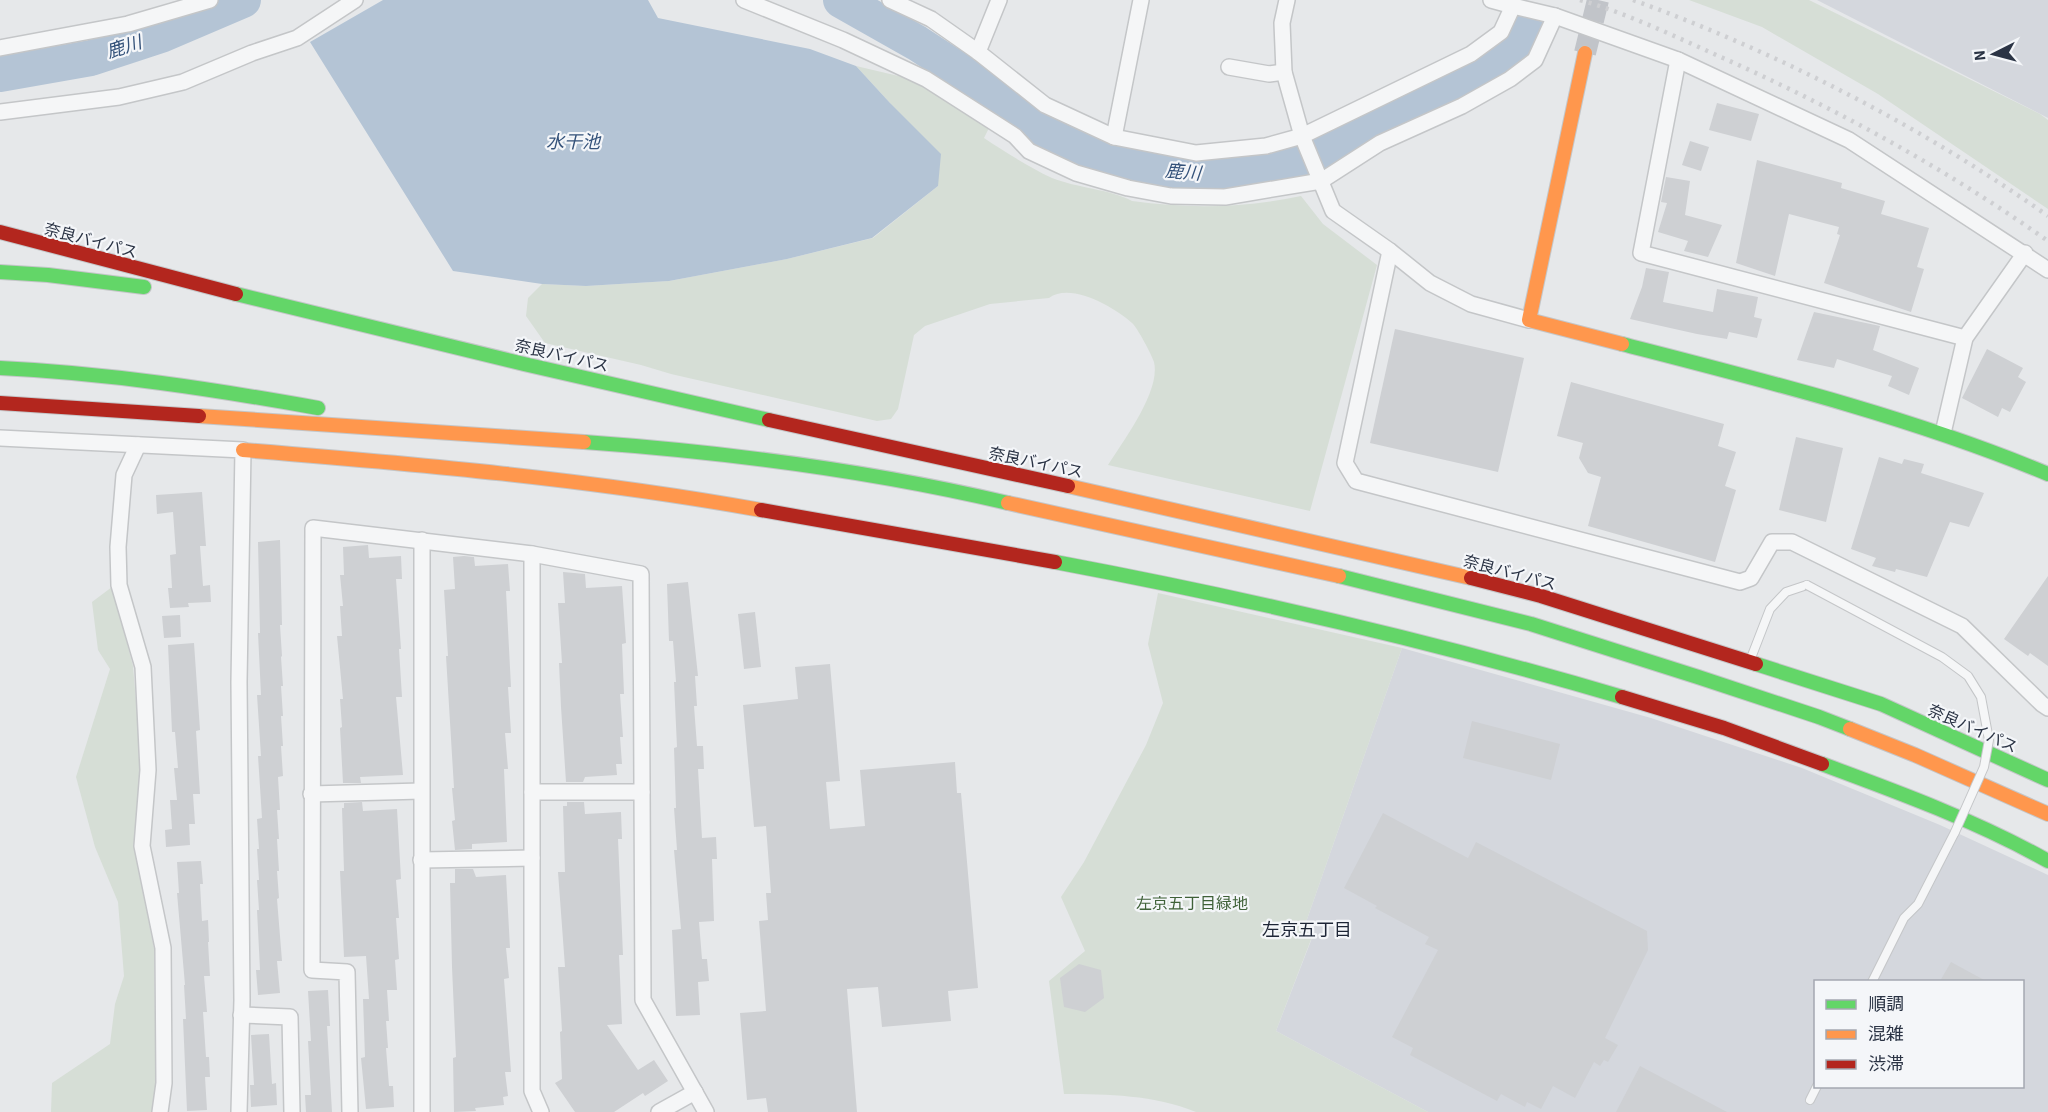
<svg xmlns="http://www.w3.org/2000/svg" width="2048" height="1112" viewBox="0 0 2048 1112" font-family="'Source Sans 3','Noto Sans JP',sans-serif">
	<rect width="100%" height="100%" fill="#e6e8ea"/>
	<g fill="#d4d7dd" fill-rule="evenodd">
		<path d="M 1817,0 L 2048,0 L 2048,118 Z"/>
		<path d="M 1402,648 L 1651,718 L 1802,768 L 1940,825 L 2048,875 L 2048,1112 L 1428,1112 L 1276,1031 L 1312,938 L 1305,925 ZM 1816,982 L 2022,982 L 2022,1086 L 1816,1086 Z"/>
	</g>
	<g fill="#d6ded6">
		<path d="M 1689,0 L 1809,0 L 2040,114 L 2048,120 L 2048,209 L 1878,94 L 1762,27 Z"/>
		<path d="M 856,66 L 907,78 L 939,95 L 989,128 L 984,138 C 1005,152 1029,167 1052,178 C 1077,188 1109,189 1132,201 C 1190,209 1244,208 1301,196 L 1323,224 L 1377,265 L 1310,511 L 1108,465 C 1123,441 1161,391 1154,362 C 1152,355 1137,327 1132,323 C 1114,307 1071,282 1049,298 L 990,304 L 925,326 L 914,335 L 898,409 L 891,419 L 877,421 L 671,374 L 641,365 L 545,343 L 526,316 L 528,298 L 542,284 L 586,286 L 669,281 L 787,259 L 873,238 L 938,186 L 890,103 Z"/>
		<path d="M 112,587 L 133,666 L 142,771 L 134,847 L 154,948 L 156,1082 L 152,1112 L 51,1112 L 52,1083 L 110,1044 L 115,1004 L 124,976 L 118,902 L 95,847 L 76,777 L 110,669 L 98,650 L 92,602 Z"/>
		<path d="M 1158,593 L 1402,648 L 1305,925 L 1312,937 L 1276,1031 L 1428,1112 L 1196,1112 C 1154,1095 1108,1094 1064,1094 L 1049,981 L 1085,951 L 1061,897 L 1084,862 L 1146,745 L 1163,703 L 1148,644 Z"/>
	</g>
	<path fill="#b4c4d5" d="M 383,0 L 648,0 L 658,18 L 810,49 L 856,66 L 890,103 L 941,154 L 938,186 L 872,238 L 787,259 L 669,281 L 586,286 L 542,284 L 453,271 L 310,42 Z"/>
	<g fill="none" stroke-linecap="round" stroke-linejoin="round">
		<g stroke="#b4c4d5" stroke-width="36">
			<path d="M 841,0 L 917,43 L 989,90 L 1042,131 L 1089,151 L 1142,167 L 1199,176 L 1288,166 L 1325,153 L 1429,98 L 1513,57 L 1530,29"/>
			<path d="M 0,74 L 91,58 L 161,35 L 243,0"/>
		</g>
	</g>
	<g fill="#ced0d3">
		<path d="M 1717,103 L 1759,114 L 1751,141 L 1709,130 Z"/>
		<path d="M 1690,141 L 1709,147 L 1701,171 L 1682,165 Z"/>
		<path d="M 1757,160 L 1842,183 L 1841,188 L 1885,201 L 1881,214 L 1929,228 L 1917,267 L 1924,269 L 1911,312 L 1824,283 L 1840,235 L 1837,234 L 1839,227 L 1789,214 L 1775,276 L 1736,263 Z"/>
		<path d="M 1666,177 L 1690,181 L 1685,215 L 1722,225 L 1708,257 L 1684,251 L 1688,241 L 1658,232 L 1667,203 L 1661,202 Z"/>
		<path d="M 1646,268 L 1669,272 L 1663,302 L 1713,312 L 1717,289 L 1758,297 L 1754,317 L 1762,319 L 1757,338 L 1729,332 L 1727,339 L 1697,334 L 1630,319 L 1642,287 Z"/>
		<path d="M 1814,312 L 1880,326 L 1873,350 L 1919,368 L 1909,395 L 1888,386 L 1892,376 L 1837,359 L 1834,368 L 1797,360 Z"/>
		<path d="M 1395,329 L 1524,358 L 1498,472 L 1370,443 Z"/>
		<path d="M 1987,349 L 2023,368 L 2018,377 L 2026,382 L 2010,412 L 2002,408 L 1998,417 L 1962,398 Z"/>
		<path d="M 1571,382 L 1724,424 L 1718,446 L 1736,452 L 1725,486 L 1736,490 L 1715,562 L 1588,526 L 1601,477 L 1588,473 L 1579,458 L 1583,443 L 1557,436 Z"/>
		<path d="M 1796,437 L 1843,448 L 1826,522 L 1779,510 Z"/>
		<path d="M 1879,457 L 1902,464 L 1904,459 L 1924,464 L 1921,473 L 1984,493 L 1969,527 L 1950,522 L 1927,577 L 1896,569 L 1895,572 L 1872,566 L 1876,558 L 1851,549 Z"/>
		<path d="M 202,492 L 206,546 L 200,546 L 203,586 L 210,585 L 211,602 L 188,603 L 189,607 L 170,608 L 168,588 L 172,588 L 170,555 L 176,554 L 173,512 L 157,514 L 156,495 Z"/>
		<path d="M 280,540 L 282,625 L 280,625 L 282,656 L 281,657 L 283,686 L 281,686 L 283,716 L 281,716 L 283,746 L 281,746 L 283,776 L 278,777 L 280,810 L 277,810 L 279,839 L 277,839 L 279,871 L 277,871 L 279,898 L 277,899 L 282,961 L 277,961 L 280,993 L 258,995 L 256,970 L 260,970 L 257,910 L 259,910 L 257,880 L 259,880 L 257,849 L 259,849 L 257,819 L 262,818 L 258,756 L 261,756 L 257,695 L 261,695 L 258,633 L 260,633 L 258,542 Z"/>
		<path d="M 368,545 L 369,558 L 401,556 L 402,579 L 396,579 L 401,649 L 399,649 L 402,697 L 396,697 L 403,775 L 360,777 L 361,783 L 343,783 L 340,728 L 342,727 L 340,699 L 343,699 L 337,636 L 342,636 L 340,606 L 343,606 L 340,575 L 344,575 L 343,547 Z"/>
		<path d="M 464,556 L 474,557 L 475,566 L 508,564 L 510,591 L 506,591 L 511,687 L 508,687 L 511,733 L 505,733 L 508,769 L 504,769 L 507,842 L 472,844 L 472,849 L 455,850 L 452,821 L 455,820 L 452,788 L 454,788 L 446,656 L 448,656 L 444,590 L 455,589 L 453,557 Z"/>
		<path d="M 563,572 L 585,574 L 586,588 L 622,586 L 626,643 L 622,644 L 624,694 L 620,694 L 623,737 L 620,737 L 622,764 L 616,764 L 617,775 L 585,777 L 583,782 L 566,782 L 561,707 L 559,663 L 562,663 L 558,603 L 565,603 Z"/>
		<path d="M 2048,576 L 2048,666 L 2030,653 L 2028,656 L 2004,639 Z"/>
		<path d="M 688,582 L 698,676 L 695,676 L 697,706 L 694,706 L 697,746 L 703,746 L 704,769 L 698,769 L 702,838 L 716,837 L 717,859 L 712,859 L 714,921 L 699,922 L 702,959 L 707,959 L 709,981 L 698,982 L 700,1015 L 676,1016 L 672,930 L 681,929 L 674,850 L 677,850 L 674,808 L 676,808 L 674,748 L 677,747 L 674,682 L 676,682 L 673,641 L 669,641 L 667,584 Z"/>
		<path d="M 755,612 L 761,667 L 744,669 L 738,614 Z"/>
		<path d="M 180,615 L 181,637 L 164,638 L 162,616 Z"/>
		<path d="M 194,643 L 200,730 L 196,731 L 200,794 L 193,794 L 195,824 L 189,824 L 190,845 L 166,847 L 165,830 L 172,829 L 170,800 L 177,800 L 174,768 L 178,768 L 175,732 L 172,732 L 168,645 Z"/>
		<path d="M 830,664 L 840,781 L 826,782 L 830,829 L 865,826 L 860,770 L 955,762 L 957,793 L 961,793 L 978,988 L 948,991 L 951,1021 L 882,1027 L 878,987 L 847,989 L 857,1112 L 768,1112 L 766,1098 L 747,1100 L 740,1013 L 766,1011 L 759,921 L 768,920 L 766,893 L 771,893 L 766,826 L 754,827 L 743,705 L 798,699 L 795,667 Z"/>
		<path d="M 1472,721 L 1560,744 L 1551,780 L 1463,758 Z"/>
		<path d="M 362,802 L 363,811 L 397,809 L 401,879 L 396,880 L 399,918 L 396,918 L 399,959 L 395,960 L 397,990 L 387,990 L 389,1021 L 386,1021 L 388,1048 L 386,1048 L 389,1086 L 393,1086 L 394,1107 L 366,1109 L 361,1058 L 365,1057 L 363,999 L 369,999 L 366,956 L 344,957 L 340,871 L 344,871 L 342,808 L 344,808 L 344,803 Z"/>
		<path d="M 567,802 L 584,802 L 585,814 L 621,812 L 622,839 L 618,839 L 623,955 L 619,955 L 622,1024 L 607,1025 L 638,1070 L 654,1060 L 668,1081 L 645,1096 L 643,1093 L 614,1112 L 575,1112 L 555,1083 L 562,1079 L 560,1032 L 562,1031 L 558,967 L 565,967 L 558,872 L 565,872 L 563,806 L 567,806 Z"/>
		<path d="M 1383,813 L 1468,858 L 1476,842 L 1647,931 L 1648,950 L 1605,1038 L 1618,1045 L 1608,1062 L 1604,1060 L 1600,1066 L 1594,1062 L 1575,1098 L 1553,1086 L 1541,1109 L 1527,1102 L 1525,1107 L 1501,1094 L 1497,1101 L 1410,1055 L 1413,1048 L 1392,1037 L 1438,950 L 1425,944 L 1429,937 L 1375,908 L 1377,906 L 1344,888 Z"/>
		<path d="M 201,861 L 203,884 L 200,884 L 202,921 L 208,920 L 209,942 L 208,942 L 210,976 L 204,976 L 207,1012 L 203,1012 L 206,1057 L 209,1057 L 210,1077 L 205,1077 L 207,1110 L 187,1111 L 183,1019 L 186,1019 L 184,985 L 185,985 L 177,893 L 179,893 L 177,862 Z"/>
		<path d="M 455,869 L 473,869 L 476,877 L 506,875 L 510,948 L 506,948 L 509,978 L 504,979 L 511,1072 L 505,1072 L 508,1096 L 503,1097 L 504,1105 L 475,1108 L 476,1111 L 454,1112 L 453,1058 L 456,1057 L 452,967 L 450,883 L 455,883 Z"/>
		<path d="M 1951,962 L 1986,981 L 1940,981 Z"/>
		<path d="M 1079,964 L 1101,970 L 1104,998 L 1085,1012 L 1064,1007 L 1060,978 Z"/>
		<path d="M 328,990 L 330,1026 L 327,1026 L 332,1112 L 306,1112 L 305,1095 L 311,1095 L 308,1041 L 311,1041 L 308,991 Z"/>
		<path d="M 269,1034 L 272,1084 L 276,1083 L 277,1105 L 251,1107 L 250,1085 L 254,1085 L 251,1035 Z"/>
		<path d="M 1640,1066 L 1727,1112 L 1616,1112 Z"/>
	</g>
	<g fill="none" stroke-linecap="round" stroke-linejoin="round">
		<path stroke="#c1c4c9" stroke-width="22" stroke-dasharray="22 11" stroke-linecap="butt" d="M 1585,53 L 1598,0"/>
		<g stroke="#c4c6c8" stroke-width="10">
			<g id="lane">
				<path d="M 1751,658 L 1770,609 L 1786,592 L 1807,585"/>
				<path d="M 1872,982 L 1904,918 L 1918,904 L 1955,832"/>
				<path d="M 1810,1100 L 1817,1086"/>
			</g>
		</g>
		<g stroke="#c4c6c8" stroke-width="18">
			<g id="street">
				<path d="M 744,0 L 843,40 L 926,79 L 1015,136 L 1029,151 L 1076,173 L 1128,188 L 1171,196 L 1225,197 L 1321,181 L 1380,143 L 1462,106 L 1510,79 L 1535,60 L 1555,16"/>
				<path d="M 890,0 L 931,19 L 978,52"/>
				<path d="M 999,0 L 978,52 L 1045,105 L 1114,137 L 1196,153 L 1266,146 L 1302,136 L 1471,54 L 1501,32 L 1513,6 L 1491,0"/>
				<path d="M 1287,0 L 1282,23 L 1284,72 L 1302,136 L 1333,211 L 1390,251 L 1430,283 L 1471,304 L 1529,320"/>
				<path d="M 1513,6 L 1555,16 L 1678,60 L 1849,140 L 2048,270"/>
				<path d="M 0,48 L 128,24 L 210,0"/>
				<path d="M 1678,60 L 1641,253 L 1965,338"/>
				<path d="M 1229,67 L 1269,74 L 1284,72"/>
				<path d="M 0,112 L 119,97 L 183,82 L 252,53 L 297,38 L 355,0"/>
				<path d="M 1114,137 L 1141,0"/>
				<path d="M 1390,251 L 1345,463 L 1356,481 L 1740,582 L 1751,578 L 1772,542 L 1792,542 L 1962,626 L 2042,704 L 2048,708"/>
				<path d="M 1943,433 L 1965,338 L 2025,253"/>
				<path d="M 0,438 L 243,450 L 239,682 L 242,1000 L 239,1112"/>
				<path d="M 138,445 L 124,475 L 118,547 L 119,585 L 143,667 L 148,770 L 142,846 L 163,948 L 164,1083 L 160,1112"/>
				<path d="M 532,554 L 532,1091 L 541,1112"/>
				<path d="M 532,792 L 642,792"/>
				<path d="M 311,794 L 421,791"/>
				<path d="M 421,860 L 532,858"/>
				<path d="M 241,1015 L 290,1017 L 292,1112"/>
				<path d="M 350,1112 L 347,972 L 312,970 L 313,528 L 532,554 L 641,574 L 643,1000 L 706,1112"/>
				<path d="M 422,1112 L 422,540"/>
				<path d="M 659,1112 L 695,1092"/>
			</g>
		</g>
		<g stroke="#c4c6c8" stroke-width="16">
			<g id="fast">
				<path d="M 0,272 L 48,275 L 144,287"/>
				<path d="M 236,294 L 524,364 L 769,420"/>
				<path d="M 1622,344 C 1766,381 1911,417 2048,474"/>
				<path d="M 0,368 C 107,373 212,389 318,408"/>
				<path d="M 584,442 C 724,452 872,471 1008,503"/>
				<path d="M 1055,562 C 1246,598 1436,642 1622,697"/>
				<path d="M 1339,576 L 1531,624 L 1698,677 L 1819,717 L 1850,729"/>
				<path d="M 1756,664 L 1881,704 L 2048,780"/>
				<path d="M 1822,764 C 1898,792 1977,821 2048,861"/>
			</g>
		</g>
		<g stroke="#c4c6c8" stroke-width="16">
			<g id="slow">
				<path d="M 1585,53 L 1529,320 L 1622,344"/>
				<path d="M 199,416 L 584,442"/>
				<path d="M 243,450 C 416,464 590,479 761,510"/>
				<path d="M 1068,486 L 1471,578"/>
				<path d="M 1008,503 L 1339,576"/>
				<path d="M 1850,729 L 1915,755 L 2048,814"/>
			</g>
		</g>
		<g stroke="#c4c6c8" stroke-width="16">
			<g id="jam">
				<path d="M 0,232 L 236,294"/>
				<path d="M 0,403 L 199,416"/>
				<path d="M 769,420 L 1068,486"/>
				<path d="M 761,510 L 1055,562"/>
				<path d="M 1471,578 L 1541,596 L 1756,664"/>
				<path d="M 1622,697 L 1724,728 L 1822,764"/>
			</g>
		</g>
		<use href="#lane" stroke="#f5f6f7" stroke-width="8"/>
		<use href="#street" stroke="#f5f6f7" stroke-width="15"/>
		<use href="#fast" stroke="#63d668" stroke-width="14"/>
		<use href="#slow" stroke="#ff974d" stroke-width="14"/>
		<use href="#jam" stroke="#b3261e" stroke-width="14"/>
		<g stroke="#cecfd2" stroke-width="4.5" stroke-dasharray="3 6" stroke-linecap="butt">
			<path d="M 1580,0 C 1629,14 1676,37 1723,58 C 1837,109 1946,169 2048,241"/>
			<path d="M 1633,0 C 1779,53 1921,126 2048,216"/>
		</g>
		<g stroke="#c4c6c8" stroke-width="10" stroke-linecap="butt">
			<path id="lane-bridge" d="M 1807,585 L 1942,657 L 1968,676 L 1981,697 L 1989,740 L 1984,767 L 1955,832"/>
		</g>
		<use href="#lane-bridge" stroke="#f5f6f7" stroke-width="8"/>
	</g>
	<g text-anchor="middle" stroke-width="4.5" stroke-linejoin="round" paint-order="stroke">
		<g font-size="16" fill="#2b3445" stroke="#f4f6f9">
			<text transform="translate(91 240) rotate(15)" y="6">奈良バイパス</text>
			<text transform="translate(562 355) rotate(13)" y="6">奈良バイパス</text>
			<text transform="translate(1036 462) rotate(12)" y="6">奈良バイパス</text>
			<text transform="translate(1510 572) rotate(15)" y="6">奈良バイパス</text>
			<text transform="translate(1973 728) rotate(24)" y="6">奈良バイパス</text>
		</g>
		<g font-size="16" fill="#3f6138" stroke="#f4f6f9">
			<text x="1192" y="909">左京五丁目緑地</text>
		</g>
		<g font-size="18" font-style="italic" fill="#34527a" stroke="#f4f6f9">
			<text transform="translate(124 47) rotate(-18)" y="6">鹿川</text>
			<text x="573" y="148">水干池</text>
			<text transform="translate(1183 172) rotate(5)" y="6">鹿川</text>
		</g>
		<g font-size="18" fill="#1d2536" stroke="#f4f6f9">
			<text x="1307" y="936">左京五丁目</text>
		</g>
	</g>
	<rect x="1814" y="980" width="210" height="108" fill="#f4f6f9" stroke="#a4a8b1" stroke-width="1.5"/>
	<rect x="1826" y="1000" width="30" height="9" fill="#63d668" stroke="#a4a8b1" stroke-width="1.5"/>
	<text x="1868" y="1010" font-size="18" fill="#2b3445">順調</text>
	<rect x="1826" y="1030" width="30" height="9" fill="#ff974d" stroke="#a4a8b1" stroke-width="1.5"/>
	<text x="1868" y="1040" font-size="18" fill="#2b3445">混雑</text>
	<rect x="1826" y="1060" width="30" height="9" fill="#b3261e" stroke="#a4a8b1" stroke-width="1.5"/>
	<text x="1868" y="1070" font-size="18" fill="#2b3445">渋滞</text>
	<g transform="translate(1994 54) rotate(264)" stroke="#f4f6f9" stroke-width="4.5" paint-order="stroke">
	<path d="M0-4.5L10 22L0 15L-10 22Z" fill="#2b3445"/>
	<text y="-9" font-size="16" font-weight="bold" text-anchor="middle" fill="#2b3445">N</text>
	</g>
</svg>
